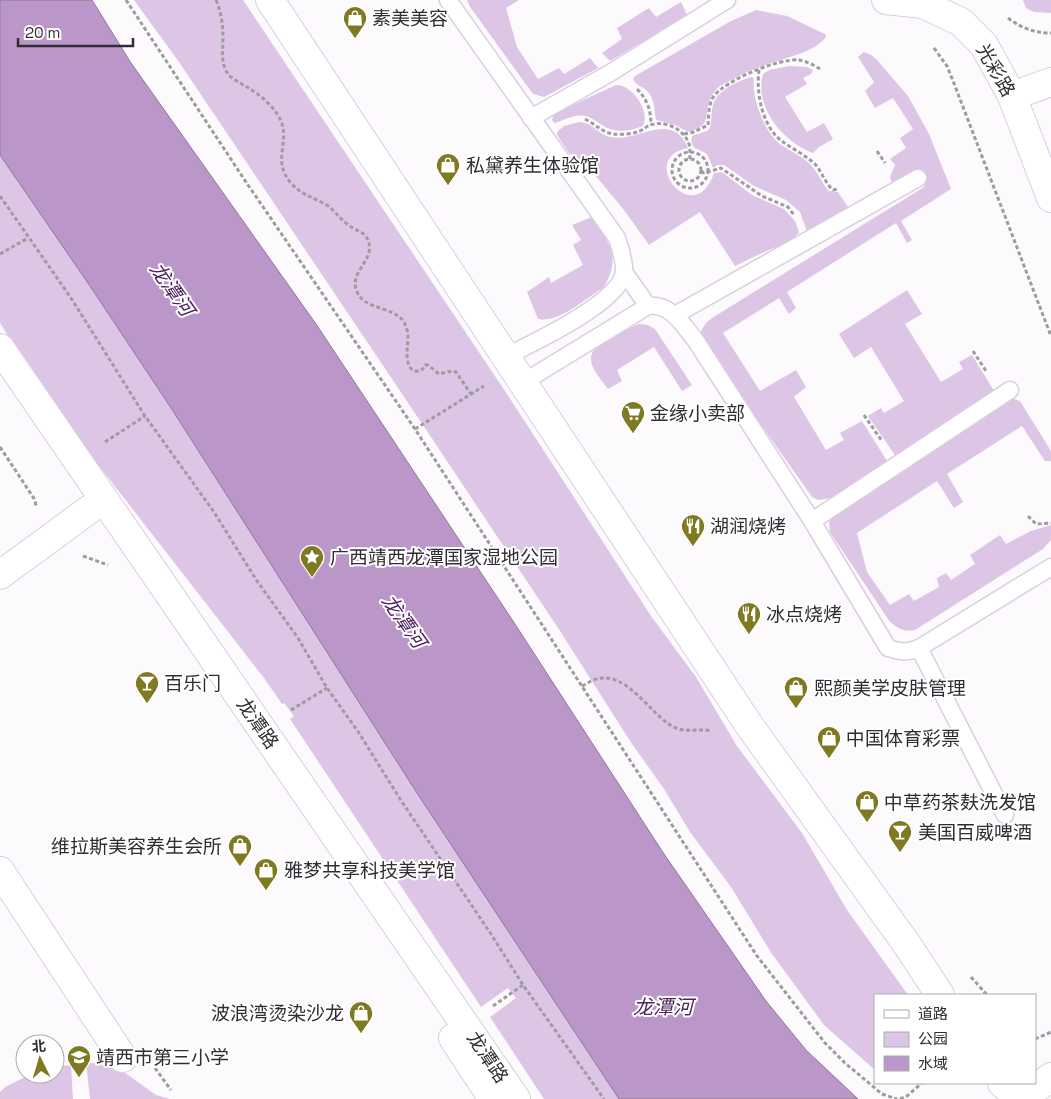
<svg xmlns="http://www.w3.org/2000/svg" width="1051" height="1099" viewBox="0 0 1051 1099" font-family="'Space Grotesk','Noto Sans SC',sans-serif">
	<rect width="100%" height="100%" fill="#fcfafd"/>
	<g fill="#ddc5e6">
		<path d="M 0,0 L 206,185 L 829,1099 L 544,1099 L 490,1017 L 516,998 L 508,988 L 481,1007 L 290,719 L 294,716 L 284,703 L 282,704 L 264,678 L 47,399 L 0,323 Z"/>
		<path d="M 134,0 L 243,0 L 507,394 L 651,616 L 696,677 L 737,746 L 802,833 L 847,910 L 908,995 L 875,995 L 875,1070 L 824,1025 L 772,954 L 731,887 L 690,832 L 664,789 L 630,741 L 560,631 L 433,440 L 179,62 Z"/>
		<path d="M 467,0 L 519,0 L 506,8 L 517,47 L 538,79 L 559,68 L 564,74 L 590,58 L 598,68 L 548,95 L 544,97 L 533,94 L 470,7 Z"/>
		<path d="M 1023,0 L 1051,0 L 1051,13 L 1034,12 L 1026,8 Z"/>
		<path d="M 681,2 L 687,15 L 610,61 L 602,53 L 622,39 L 617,28 L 649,8 L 656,17 Z"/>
		<path d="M 756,10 L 787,16 L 825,34 L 826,37 C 814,52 794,55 778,61 C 761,66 746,72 731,80 C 726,83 718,86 715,91 C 700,110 717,125 688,132 L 675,125 L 656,120 C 654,110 655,100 648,92 C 643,86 636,86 633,79 L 635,76 L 731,21 Z"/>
		<path d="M 864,52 L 871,55 L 877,60 L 908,96 L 929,134 L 951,189 L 901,221 L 912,240 L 907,243 L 896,223 L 787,292 L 796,308 L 789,314 L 779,298 L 723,333 L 760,391 L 796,370 L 806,387 L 794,397 L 826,450 L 844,440 L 840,433 L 862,421 L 887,461 L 832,498 L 818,500 L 812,497 L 706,347 L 701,331 L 706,323 L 712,318 L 924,187 L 925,177 L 893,185 L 890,177 L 895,165 L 890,159 L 906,148 L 900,138 L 913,129 L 893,98 L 875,108 L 865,91 L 874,82 L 858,57 Z"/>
		<path d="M 789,66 L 807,67 L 813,70 L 811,74 L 803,78 L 807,84 L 785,97 L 807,132 L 824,123 L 833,139 L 819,147 L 813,153 C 783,142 754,107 763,74 L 769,70 Z"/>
		<path d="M 751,77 L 754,78 C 751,97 765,133 780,144 C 790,151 801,156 809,163 C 817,171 821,180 827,189 L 829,191 L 838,192 L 850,210 L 808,234 L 800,212 L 786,200 L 754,186 L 724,165 L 717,165 L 713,168 L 707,154 C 698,148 689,150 692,136 L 707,131 L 710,128 C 712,121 711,112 713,105 C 717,90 738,81 751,77 Z"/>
		<path d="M 616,85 C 632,84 651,112 643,126 C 630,131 615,134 602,125 C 597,122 591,117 585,116 C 574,114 565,120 555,123 L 553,122 L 552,119 L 555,113 Z"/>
		<path d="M 579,122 C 592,122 598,134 610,137 C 638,143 672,109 688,148 C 635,158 695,231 714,173 L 722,172 L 752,195 L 784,209 L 795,221 L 799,232 L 793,240 L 764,252 L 735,266 L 700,212 L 649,245 L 624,210 L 590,169 L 568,152 L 557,135 L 557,132 L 564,126 Z"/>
		<path d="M 592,217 C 609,244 622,255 604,287 C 588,297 558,324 538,319 L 527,292 L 549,277 L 551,283 L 583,265 L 573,245 L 581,240 L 572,225 Z"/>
		<path d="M 907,290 L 922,314 L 905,324 L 941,382 L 963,369 L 959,362 L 972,355 L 996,394 L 897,458 L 868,416 L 881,408 L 884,413 L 904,401 L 871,347 L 854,358 L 839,334 Z"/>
		<path d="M 639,324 L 648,325 L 655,329 L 692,385 L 682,391 L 654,347 L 617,370 L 622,381 L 608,389 C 603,382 591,369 591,359 C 591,341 625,331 639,324 Z"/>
		<path d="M 1011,398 L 1020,401 L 1051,451 L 1051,461 L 1045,461 L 1022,426 L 947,474 L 963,502 L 954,508 L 937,481 L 857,533 L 867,572 L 890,605 L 909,594 L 914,601 L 939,587 L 937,578 L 946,573 L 951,580 L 975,564 L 970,555 L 1000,535 L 1006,544 L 1031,531 L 1051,525 L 1051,540 L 1043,549 L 915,630 C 904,632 899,629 890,622 L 830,532 L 829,522 L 831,515 Z"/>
		<path d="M 86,1062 L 117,1067 L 156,1095 L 170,1099 L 90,1099 Z"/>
		<path d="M 71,1065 L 73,1099 L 0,1099 L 0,1092 L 5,1087 L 31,1074 L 55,1074 L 55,1067 Z"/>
	</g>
	<path fill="#ba97c8" stroke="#91779c" d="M 0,0 L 92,0 L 131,63 L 316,324 L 513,621 L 664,854 L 766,1001 L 806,1050 L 858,1099 L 619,1099 L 415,790 L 173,411 L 90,286 L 0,155 Z"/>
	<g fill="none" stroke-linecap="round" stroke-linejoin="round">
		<g stroke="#dacedf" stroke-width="19">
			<g id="service">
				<path d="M 448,0 L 617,238 C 620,248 625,261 624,272 C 620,303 532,343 505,357"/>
				<path d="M 531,118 L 610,73 L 727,0"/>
				<path d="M 624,272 L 648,306"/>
				<path d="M 675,315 L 918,178"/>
				<path d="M 522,383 L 648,306 C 672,304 682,324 696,341 L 812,521 L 888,648 C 900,652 907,653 919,648 L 1051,567"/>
				<path d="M 812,521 L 1010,390"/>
				<path d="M 919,648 L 1005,815"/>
			</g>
		</g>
		<g stroke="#dacedf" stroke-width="30">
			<g id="minor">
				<path d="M 270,0 L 749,725 L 908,946 L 940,995"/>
				<path d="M 1012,96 L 1051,82"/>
				<path d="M 0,575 L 90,509"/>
				<path d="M 0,871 L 123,1058"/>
				<path d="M 1002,1083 L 1021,1099"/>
			</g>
		</g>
		<g stroke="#dacedf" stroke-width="30">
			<path id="tertiary" d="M 886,0 L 923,4 L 961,22 L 984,45 L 1012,96 L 1051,198"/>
		</g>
		<g stroke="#dacedf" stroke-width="30">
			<g id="secondary">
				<path d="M 0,348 L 516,1099"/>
				<path d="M 453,1038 L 493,1099"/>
			</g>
		</g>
		<g stroke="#dacedf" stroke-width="30">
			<path id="primary" d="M 1022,1099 L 1051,1077"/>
		</g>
		<g stroke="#9f9ca0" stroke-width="3" stroke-dasharray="4 2.5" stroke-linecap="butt">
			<path d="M 126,0 L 246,182 L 415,429 L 757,956 L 825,1043 L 845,1063 L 882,1094 L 897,1099"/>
			<path d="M 216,0 C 221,12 223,24 223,37 C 223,50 220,62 228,74 C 233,80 243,84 250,89 C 261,95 276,109 281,121 C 290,144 272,159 290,182 C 300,194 312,197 325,204 C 334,209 339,218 347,224 C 355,231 366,231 369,243 C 373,261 351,271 356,289 C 362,311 393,305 404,322 C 406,326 408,332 408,337 C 408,345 403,369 416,371 C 421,372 423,369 425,365 L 428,365 L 439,374 L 452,371 L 456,372 L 471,394"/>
			<path d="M 1008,18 C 1021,28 1034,33 1051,33"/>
			<path d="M 934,48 L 947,66 L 955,86 L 1051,336"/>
			<path d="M 759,70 C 756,93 762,127 783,142 C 793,149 805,155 815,164 C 822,172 825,183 833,190 L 838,189"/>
			<path d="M 637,89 C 647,99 651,110 651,125"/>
			<path d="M 585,119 C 595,124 602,132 613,134 C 621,135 632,134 640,131 C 644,129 647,126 650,125 C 665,120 684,129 689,144 C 691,149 689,154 690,159"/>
			<path d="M 684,134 L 694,132 L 708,125 C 709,116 708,104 714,96 C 726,80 779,58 799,60 C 806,61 814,65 820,69"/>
			<path d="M 877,151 L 885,163"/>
			<circle cx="690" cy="170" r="18"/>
			<circle cx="690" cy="170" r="11"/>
			<path d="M 701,171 L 704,173 L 721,168 L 762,196 L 788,207 L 794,215"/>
			<path d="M 0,196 L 71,298 L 145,416 L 214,512 L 257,581 L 298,638 L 327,688 L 359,733 L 400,799 L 491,934 L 523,985 L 604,1099"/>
			<path d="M 0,254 L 28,238"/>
			<path d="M 973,351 L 986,371"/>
			<path d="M 864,415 L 882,441"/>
			<path d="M 415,429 L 484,386"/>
			<path d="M 105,442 L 145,416"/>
			<path d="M 0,447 L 35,500 L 36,506"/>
			<path d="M 1028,516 L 1036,524 L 1051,523"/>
			<path d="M 83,556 L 108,565"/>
			<path d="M 582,686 C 587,684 592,680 596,679 C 628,670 652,718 676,728 C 688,733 699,728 711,731"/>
			<path d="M 291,710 L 327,688"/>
			<path d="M 971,977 L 987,995"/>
			<path d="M 493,1006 L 523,985"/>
			<path d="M 1035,1039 L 1051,1032"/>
			<path d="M 155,1068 L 171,1090"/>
			<path d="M 900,1099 L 907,1096 L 922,1083"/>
		</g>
		<use href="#service" stroke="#fff" stroke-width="16"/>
		<use href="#minor" stroke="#fff" stroke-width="28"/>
		<use href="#tertiary" stroke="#fff" stroke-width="28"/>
		<use href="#secondary" stroke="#fff" stroke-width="28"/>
		<use href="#primary" stroke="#fff" stroke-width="28"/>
	</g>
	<defs>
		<g id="shop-pin" transform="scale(1.25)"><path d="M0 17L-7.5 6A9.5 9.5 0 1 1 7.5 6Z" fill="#7f7a21" stroke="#fff"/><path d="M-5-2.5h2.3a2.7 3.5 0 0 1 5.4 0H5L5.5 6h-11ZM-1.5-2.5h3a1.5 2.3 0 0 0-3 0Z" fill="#fff"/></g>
		<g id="supermarket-pin" transform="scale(1.25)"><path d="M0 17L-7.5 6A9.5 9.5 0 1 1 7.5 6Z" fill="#7f7a21" stroke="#fff"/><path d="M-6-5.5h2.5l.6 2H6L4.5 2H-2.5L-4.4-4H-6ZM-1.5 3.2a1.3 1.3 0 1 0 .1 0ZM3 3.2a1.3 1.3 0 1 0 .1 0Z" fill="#fff"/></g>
		<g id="restaurant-pin" transform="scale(1.25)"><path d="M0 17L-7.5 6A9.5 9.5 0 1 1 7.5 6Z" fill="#7f7a21" stroke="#fff"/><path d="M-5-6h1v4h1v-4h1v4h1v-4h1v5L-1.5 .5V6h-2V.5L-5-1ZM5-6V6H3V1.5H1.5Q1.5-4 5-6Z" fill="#fff"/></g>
		<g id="sight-pin" transform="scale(1.25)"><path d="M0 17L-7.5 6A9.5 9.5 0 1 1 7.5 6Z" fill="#7f7a21" stroke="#fff"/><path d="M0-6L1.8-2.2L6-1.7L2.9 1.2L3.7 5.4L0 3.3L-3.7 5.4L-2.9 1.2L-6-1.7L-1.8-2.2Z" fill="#fff"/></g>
		<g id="bar-pin" transform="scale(1.25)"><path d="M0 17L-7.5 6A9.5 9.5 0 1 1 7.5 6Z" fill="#7f7a21" stroke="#fff"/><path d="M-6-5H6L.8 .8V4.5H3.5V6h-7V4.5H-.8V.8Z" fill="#fff"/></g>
		<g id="school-pin" transform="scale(1.25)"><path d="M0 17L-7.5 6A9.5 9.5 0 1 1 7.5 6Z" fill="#7f7a21" stroke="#fff"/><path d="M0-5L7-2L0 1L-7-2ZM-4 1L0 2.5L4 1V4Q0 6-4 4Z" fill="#fff"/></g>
	</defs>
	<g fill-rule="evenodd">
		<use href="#shop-pin" x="355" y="18"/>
		<use href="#shop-pin" x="448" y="165"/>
		<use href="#supermarket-pin" x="633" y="413"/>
		<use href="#restaurant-pin" x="693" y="526"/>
		<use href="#sight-pin" x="312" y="557"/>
		<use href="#restaurant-pin" x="749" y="614"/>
		<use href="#bar-pin" x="147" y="683"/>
		<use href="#shop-pin" x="796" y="688"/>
		<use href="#shop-pin" x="829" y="738"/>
		<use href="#shop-pin" x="867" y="802"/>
		<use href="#bar-pin" x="900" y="832"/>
		<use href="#shop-pin" x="240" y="846"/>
		<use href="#shop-pin" x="266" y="870"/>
		<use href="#shop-pin" x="361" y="1013"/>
		<use href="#school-pin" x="79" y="1057"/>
	</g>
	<g text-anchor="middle" stroke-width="4" stroke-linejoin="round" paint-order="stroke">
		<g font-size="19" fill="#322d34" stroke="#fff" text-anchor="start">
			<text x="372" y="25">素美美容</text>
			<text x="466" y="172">私黛养生体验馆</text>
			<text x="650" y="420">金缘小卖部</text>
			<text x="710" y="533">湖润烧烤</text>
			<text x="330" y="564">广西靖西龙潭国家湿地公园</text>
			<text x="766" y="621">冰点烧烤</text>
			<text x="164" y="690">百乐门</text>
			<text x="814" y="695">熙颜美学皮肤管理</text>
			<text x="846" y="745">中国体育彩票</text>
			<text x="884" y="809">中草药茶麸洗发馆</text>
			<text x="918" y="839">美国百威啤酒</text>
			<text x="222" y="853" text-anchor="end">维拉斯美容养生会所</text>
			<text x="284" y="877">雅梦共享科技美学馆</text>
			<text x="344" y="1020" text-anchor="end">波浪湾烫染沙龙</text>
			<text x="96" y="1064">靖西市第三小学</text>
		</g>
		<g font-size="19" fill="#322d34" stroke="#fff">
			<text transform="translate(996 70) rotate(60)" y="7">光彩路</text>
			<text transform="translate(258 723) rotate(55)" y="7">龙潭路</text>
			<text transform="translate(488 1057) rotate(56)" y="7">龙潭路</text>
		</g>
		<g font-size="20" font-style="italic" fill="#4e235e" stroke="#fff">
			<text transform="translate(172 289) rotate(55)" y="7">龙潭河</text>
			<text transform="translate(404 621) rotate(55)" y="7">龙潭河</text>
			<text x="663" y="1014">龙潭河</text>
		</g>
	</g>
	<rect x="874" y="994" width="162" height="90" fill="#ffffff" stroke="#adabae"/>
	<rect x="884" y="1010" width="25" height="8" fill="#ffffff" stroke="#adabae"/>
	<text x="918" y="1019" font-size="15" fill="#322d34">道路</text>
	<rect x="884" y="1032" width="25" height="15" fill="#ddc5e6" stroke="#adabae"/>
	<text x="918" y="1044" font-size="15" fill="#322d34">公园</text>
	<rect x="884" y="1056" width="25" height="15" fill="#ba97c8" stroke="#adabae"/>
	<text x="918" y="1069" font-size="15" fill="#322d34">水域</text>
	<g transform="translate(40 1059) rotate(355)"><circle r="24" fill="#ffffff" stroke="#adabae"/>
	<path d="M0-4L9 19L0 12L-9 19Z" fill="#7f7a21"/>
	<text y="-8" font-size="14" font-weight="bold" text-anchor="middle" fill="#322d34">北</text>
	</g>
	<path d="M18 38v8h115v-8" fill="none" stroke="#322d34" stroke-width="2.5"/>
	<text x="25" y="38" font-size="15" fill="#322d34" stroke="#ffffff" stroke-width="4" paint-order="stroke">20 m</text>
</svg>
